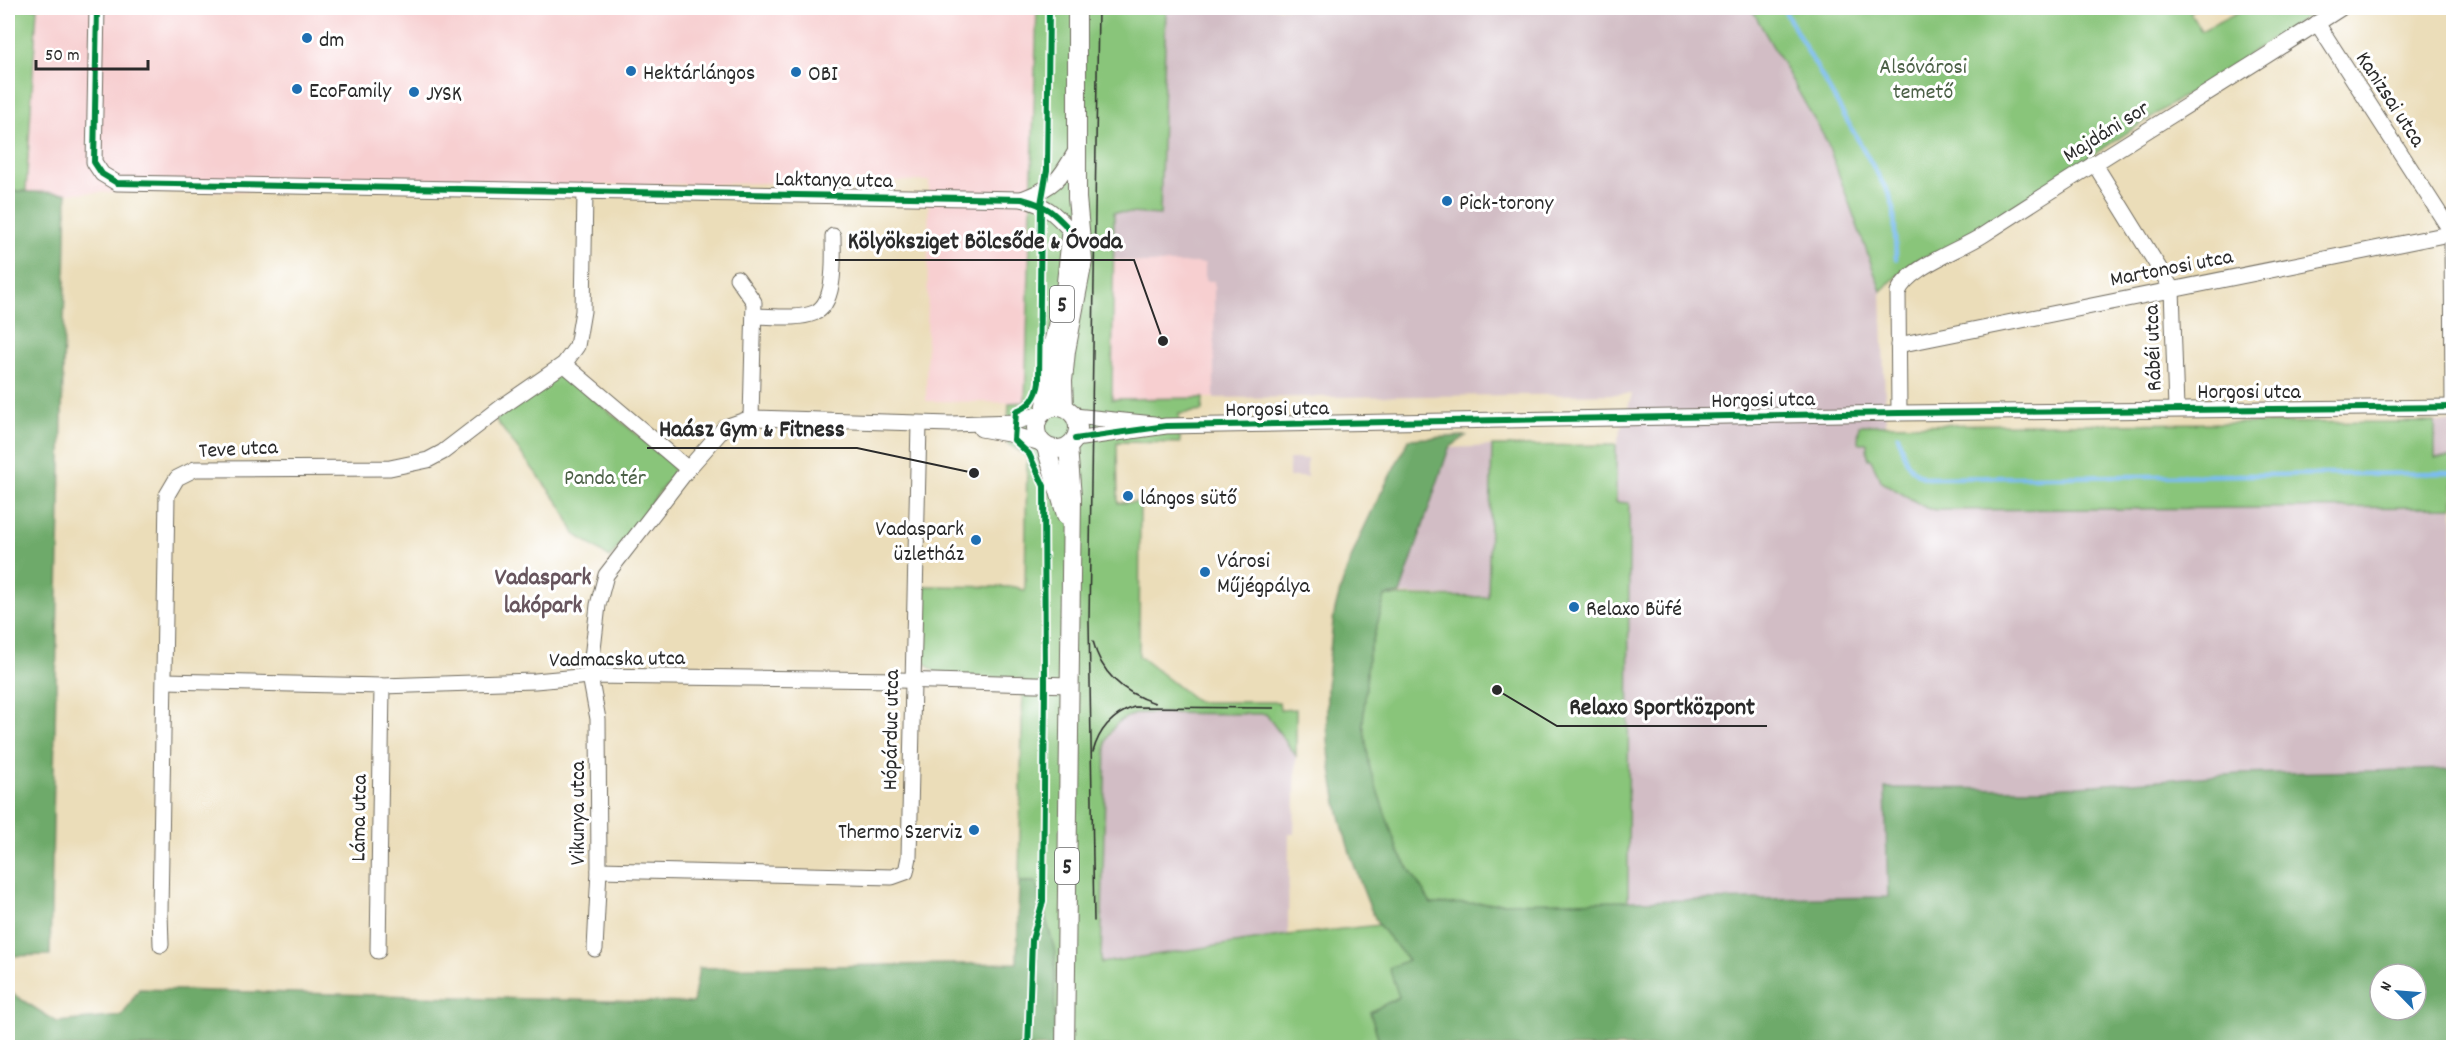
<svg xmlns="http://www.w3.org/2000/svg" width="2461" height="1055" viewBox="0 0 2461 1055" font-family="Dekko,sans-serif">
	<rect width="100%" height="100%" fill="#fff"/>
	<filter id="ink" filterUnits="userSpaceOnUse"><feTurbulence type="fractalNoise" baseFrequency=".0167" numOctaves="2"/><feDisplacementMap in="SourceGraphic" scale="12" xChannelSelector="R" yChannelSelector="G"/><feConvolveMatrix kernelMatrix="1 2 1 2 8 2 1 2 1" color-interpolation-filters="sRGB"/></filter>
	<filter id="wash" filterUnits="userSpaceOnUse"><feTurbulence type="fractalNoise" baseFrequency=".008" numOctaves="4" result="noise"/><feDisplacementMap in="SourceGraphic" scale="24" xChannelSelector="R" yChannelSelector="G"/><feGaussianBlur stdDeviation="1.35" result="paint"/><feColorMatrix in="noise" values="0 0 0 0 0 0 0 0 0 0 0 0 0 0 0 0 0 1.4 0 .05"/><feComposite in="paint" operator="in"/></filter>
	<g filter="url(#wash)">
		<rect width="100%" height="100%" fill="#ebddb9"/>
		<g fill="#f7cfd0">
			<path d="M 37,8 L 1037,8 L 1025,403 L 926,401 L 929,181 L 67,193 L 26,191 Z"/>
			<path d="M 1113,259 L 1144,263 L 1205,263 L 1214,281 L 1214,398 L 1112,399 Z"/>
		</g>
		<g fill="#d2bdc5">
			<path d="M 1166,8 L 1751,8 L 1827,142 L 1881,291 L 1886,424 L 1859,425 L 1858,443 L 1867,442 L 1870,458 L 1882,482 L 1937,510 L 2453,507 L 2453,769 L 2239,774 L 2041,789 L 1885,789 L 1889,897 L 1628,902 L 1629,503 L 1616,503 L 1616,446 L 1632,394 L 1214,398 L 1214,281 L 1205,281 L 1205,263 L 1144,263 L 1113,259 L 1114,212 L 1160,215 Z"/>
			<rect x="2435" y="422" width="18" height="36"/>
			<path d="M 1492,446 L 1488,597 L 1400,594 L 1449,448 Z"/>
			<rect x="1289" y="459" width="18" height="18"/>
			<path d="M 1140,713 L 1266,714 L 1296,756 L 1294,834 L 1289,834 L 1288,935 L 1101,964 L 1106,742 L 1116,723 L 1128,716 Z"/>
		</g>
		<g fill="#89c57a" stroke="#5a7852" stroke-width="1.5">
			<path d="M 8,8 L 37,8 L 26,191 L 8,191 Z"/>
			<path d="M 1037,8 L 1166,8 L 1160,215 L 1114,212 L 1112,399 L 1203,398 L 1202,411 L 1179,414 L 1180,443 L 1117,442 L 1118,503 L 1140,502 L 1139,656 L 1198,702 L 1279,702 L 1280,710 L 1296,709 L 1296,756 L 1266,714 L 1140,713 C 1122,717 1112,724 1106,742 L 1101,963 L 1288,935 L 1379,925 L 1408,960 L 1400,997 L 1370,1012 L 1381,1047 L 1054,1047 L 1055,952 L 1036,882 L 1019,882 L 1023,679 L 940,676 L 929,667 L 922,658 L 925,586 L 1016,587 L 1025,591 L 1027,456 L 1007,443 L 1009,403 L 1025,402 Z"/>
			<path d="M 1751,8 L 2196,8 L 2190,12 L 2201,31 L 2246,8 L 2297,8 L 2308,16 L 1949,248 L 1912,262 L 1881,291 L 1827,142 Z"/>
			<path d="M 559,375 L 569,379 L 666,458 L 673,467 L 673,474 L 610,558 L 575,534 L 561,506 L 495,419 Z"/>
			<path d="M 2435,422 L 2435,458 L 2453,458 L 2453,507 L 1937,510 L 1926,508 L 1882,482 L 1870,458 L 1868,459 L 1867,443 L 1858,443 L 1859,425 Z"/>
			<path d="M 1616,445 L 1616,502 L 1629,503 L 1628,902 L 1431,904 L 1398,851 L 1370,770 L 1363,723 L 1368,658 L 1385,596 L 1488,597 L 1492,446 Z"/>
		</g>
		<g fill="#6eaa6a" stroke="#4c6a4a" stroke-width="1.5" fill-rule="evenodd">
			<path d="M 8,191 L 67,193 L 50,955 L 8,956 Z"/>
			<path d="M 1466,436 L 1449,448 L 1400,594 L 1385,596 L 1368,658 L 1363,723 L 1370,769 L 1398,851 L 1431,904 L 1888,897 L 1885,788 L 2040,789 L 2239,774 L 2453,769 L 2453,1047 L 1381,1047 L 1370,1012 L 1399,997 L 1389,968 L 1408,960 C 1399,948 1387,937 1379,925 C 1370,911 1365,894 1359,879 C 1331,803 1320,723 1331,642 C 1332,630 1333,617 1336,606 C 1350,547 1382,492 1409,439 ZM 2380,974 L 2416,974 L 2416,1010 L 2380,1010 Z"/>
			<path d="M 1019,882 L 1036,882 L 1055,952 L 1054,1047 L 8,1047 L 8,991 L 57,1022 L 122,1016 L 139,989 L 693,1003 L 699,968 L 1017,963 Z"/>
		</g>
		<g fill="none" stroke-linecap="round" stroke-linejoin="round">
			<g stroke="#7abcef" stroke-width="4.5">
				<path d="M 1783,8 L 1890,196 L 1894,209 L 1896,259"/>
				<path d="M 1898,435 C 1902,452 1908,475 1928,478 L 2454,473"/>
			</g>
		</g>
	</g>
	<g filter="url(#ink)">
		<g fill="none" stroke-linecap="round" stroke-linejoin="round">
			<g stroke="#6e695d" stroke-width="17">
				<g id="minor">
					<path d="M 97,8 L 94,162 L 102,174 L 117,183 L 1022,199 C 1048,206 1053,212 1071,231"/>
					<path d="M 2317,23 L 2452,233 L 2453,407"/>
					<path d="M 2094,163 L 2172,289 L 2176,409"/>
					<path d="M 1022,199 C 1056,186 1059,180 1077,149"/>
					<path d="M 737,278 L 754,302 L 751,418"/>
					<path d="M 754,316 C 772,316 797,320 814,313 C 837,304 833,256 833,236"/>
					<path d="M 1898,345 L 2454,233"/>
					<path d="M 564,364 L 688,469"/>
					<path d="M 1899,413 L 1898,293 C 1906,268 1960,250 1983,235 C 2101,158 2222,85 2341,8"/>
					<path d="M 1074,416 L 1154,424"/>
					<path d="M 981,429 L 1014,435 L 1041,443"/>
					<path d="M 1075,439 L 1166,426 L 1899,413 L 2454,407"/>
					<path d="M 165,681 L 382,686 L 535,681 L 590,676 L 899,680 L 1070,685"/>
					<path d="M 599,870 L 892,877 L 906,872 L 909,857 L 919,424"/>
					<path d="M 161,945 L 160,912 L 167,495 L 177,478 L 195,469 L 390,468 L 428,460 L 443,452 L 503,406 L 564,364 L 577,346 L 583,311 L 585,192"/>
					<path d="M 595,949 L 599,870 L 598,719 L 590,676 L 598,605 L 606,575 L 688,469 L 725,427 L 751,418 L 951,424 L 1015,422 L 1040,414"/>
					<path d="M 378,951 L 382,686"/>
				</g>
			</g>
			<g stroke="#6e695d" stroke-width="20">
				<g id="major">
					<circle cx="1057" cy="428" r="21"/>
					<path d="M 1064,408 L 1063,381 L 1066,351 L 1083,261 L 1077,198 L 1077,8"/>
					<path d="M 1045,410 L 1051,381 L 1053,344 L 1065,291 L 1072,228"/>
					<path d="M 1046,447 L 1066,515"/>
					<path d="M 1065,1048 L 1072,497 L 1068,447"/>
				</g>
			</g>
			<use href="#minor" stroke="#fff" stroke-width="15"/>
			<use href="#major" stroke="#fff" stroke-width="18"/>
			<g stroke="#2b2b2b" stroke-width="1.5">
				<path d="M 1093,641 C 1101,674 1123,693 1155,703"/>
				<path d="M 1093,752 C 1099,729 1112,715 1134,707 L 1274,708"/>
				<path d="M 1094,921 L 1089,621 L 1098,8"/>
			</g>
			<g stroke="#fff" stroke-width="10">
				<g id="cycleway">
					<path d="M 97,8 L 94,162 L 102,174 L 117,183 L 1022,199 C 1048,206 1053,212 1071,231"/>
					<path d="M 1075,439 L 1166,426 L 1899,413 L 2454,407"/>
					<path d="M 1028,1048 L 1032,940 L 1043,901 L 1045,684 L 1044,486 L 1029,454 L 1014,440 L 1016,411 C 1030,406 1037,397 1039,382 L 1041,204 L 1047,170 L 1049,8"/>
				</g>
			</g>
			<use href="#cycleway" stroke="#00873e" stroke-width="6"/>
		</g>
	</g>
	<g fill="#1f6fb2" stroke="#fff" stroke-width="2">
		<circle cx="307" cy="38" r="6"/>
		<circle cx="631" cy="71" r="6"/>
		<circle cx="796" cy="72" r="6"/>
		<circle cx="297" cy="89" r="6"/>
		<circle cx="414" cy="92" r="6"/>
		<circle cx="1447" cy="201" r="6"/>
		<circle cx="1128" cy="496" r="6"/>
		<circle cx="976" cy="540" r="6"/>
		<circle cx="1205" cy="572" r="6"/>
		<circle cx="1574" cy="607" r="6"/>
		<circle cx="974" cy="830" r="6"/>
	</g>
	<g text-anchor="middle" stroke-width="6" stroke-linejoin="round" paint-order="stroke">
		<g fill="#fff" stroke="#6b6b6b" stroke-width="1.5">
			<rect x="1050" y="286" width="24" height="36" rx="4.5"/>
			<rect x="1055" y="848" width="24" height="36" rx="4.5"/>
		</g>
		<g font-size="21" font-weight="bold" fill="#2b2b2b">
			<text x="1062" y="311">5</text>
			<text x="1067" y="873">5</text>
		</g>
		<g font-size="22" fill="#2b2b2b" stroke="#fff" text-anchor="start">
			<text x="319" y="46">dm</text>
			<text x="643" y="79">Hektárlángos</text>
			<text x="808" y="80">OBI</text>
			<text x="309" y="97">EcoFamily</text>
			<text x="426" y="100">JYSK</text>
			<text x="1459" y="209">Pick-torony</text>
			<text x="1140" y="504">lángos sütő</text>
			<text x="964" y="535" text-anchor="end">Vadaspark<tspan x="964" dy="25">üzletház</tspan></text>
			<text x="1217" y="567">Városi<tspan x="1217" dy="25">Műjégpálya</tspan></text>
			<text x="1586" y="615">Relaxo Büfé</text>
			<text x="962" y="838" text-anchor="end">Thermo Szerviz</text>
		</g>
		<g font-size="22" fill="#4c6147" stroke="#fff">
			<text x="1923" y="73">Alsóvárosi<tspan x="1923" dy="25">temető</tspan></text>
			<text x="605" y="484">Panda tér</text>
		</g>
		<g font-size="22" fill="#2b2b2b" stroke="#fff">
			<text transform="translate(2392 98) rotate(57)" y="8">Kanizsai utca</text>
			<text transform="translate(2105 130) rotate(-32)" y="8">Majdáni sor</text>
			<text transform="translate(834 178) rotate(1)" y="8">Laktanya utca</text>
			<text transform="translate(2171 266) rotate(-11)" y="8">Martonosi utca</text>
			<text transform="translate(2151 348) rotate(-92)" y="8">Rábéi utca</text>
			<text x="2249" y="398">Horgosi utca</text>
			<text transform="translate(1763 398) rotate(-1)" y="8">Horgosi utca</text>
			<text transform="translate(1277 407) rotate(-1)" y="8">Horgosi utca</text>
			<text transform="translate(238 447) rotate(-3)" y="8">Teve utca</text>
			<text transform="translate(617 657) rotate(-1)" y="8">Vadmacska utca</text>
			<text transform="translate(889 730) rotate(-89)" y="8">Hópárduc utca</text>
			<text transform="translate(576 813) rotate(-90)" y="8">Vikunya utca</text>
			<text transform="translate(357 818) rotate(-89)" y="8">Láma utca</text>
		</g>
		<g font-size="24" font-weight="bold" fill="#68565e" stroke="#fff">
			<text x="543" y="584">Vadaspark<tspan x="543" dy="28">lakópark</tspan></text>
		</g>
	</g>
	<path fill="none" stroke="#2b2b2b" stroke-width="2" d="M1163 341L1134 260H835M974 473L857 448H647M1497 690L1557 726H1767"/>
	<g fill="#2b2b2b" stroke="#fff" stroke-width="2">
		<circle cx="1163" cy="341" r="6"/>
		<circle cx="974" cy="473" r="6"/>
		<circle cx="1497" cy="690" r="6"/>
	</g>
	<g font-size="24" text-anchor="middle" font-weight="bold" fill="#2b2b2b" stroke="#fff" stroke-width="6" stroke-linejoin="round" paint-order="stroke">
		<text x="985" y="248">Kölyöksziget Bölcsőde &amp; Óvoda</text>
		<text x="752" y="436">Haász Gym &amp; Fitness</text>
		<text x="1662" y="714">Relaxo Sportközpont</text>
	</g>
	<rect width="2461" height="1055" fill="none" stroke="#fff" stroke-width="30"/>
	<g transform="translate(2398 992) rotate(295)"><circle r="28" fill="#ffffff" stroke="#aaaaaa" stroke-width="1.5"/>
	<path d="M0-4.5L10 22L0 15L-10 22Z" fill="#1f6fb2"/>
	<text y="-9" font-size="16" font-weight="bold" text-anchor="middle" fill="#2b2b2b">N</text>
	</g>
	<path d="M36 60v9h112v-9" fill="none" stroke="#2b2b2b" stroke-width="3"/>
	<text x="45" y="60" font-size="18" fill="#2b2b2b" stroke="#ffffff" stroke-width="4.5" paint-order="stroke">50 m</text>
</svg>
